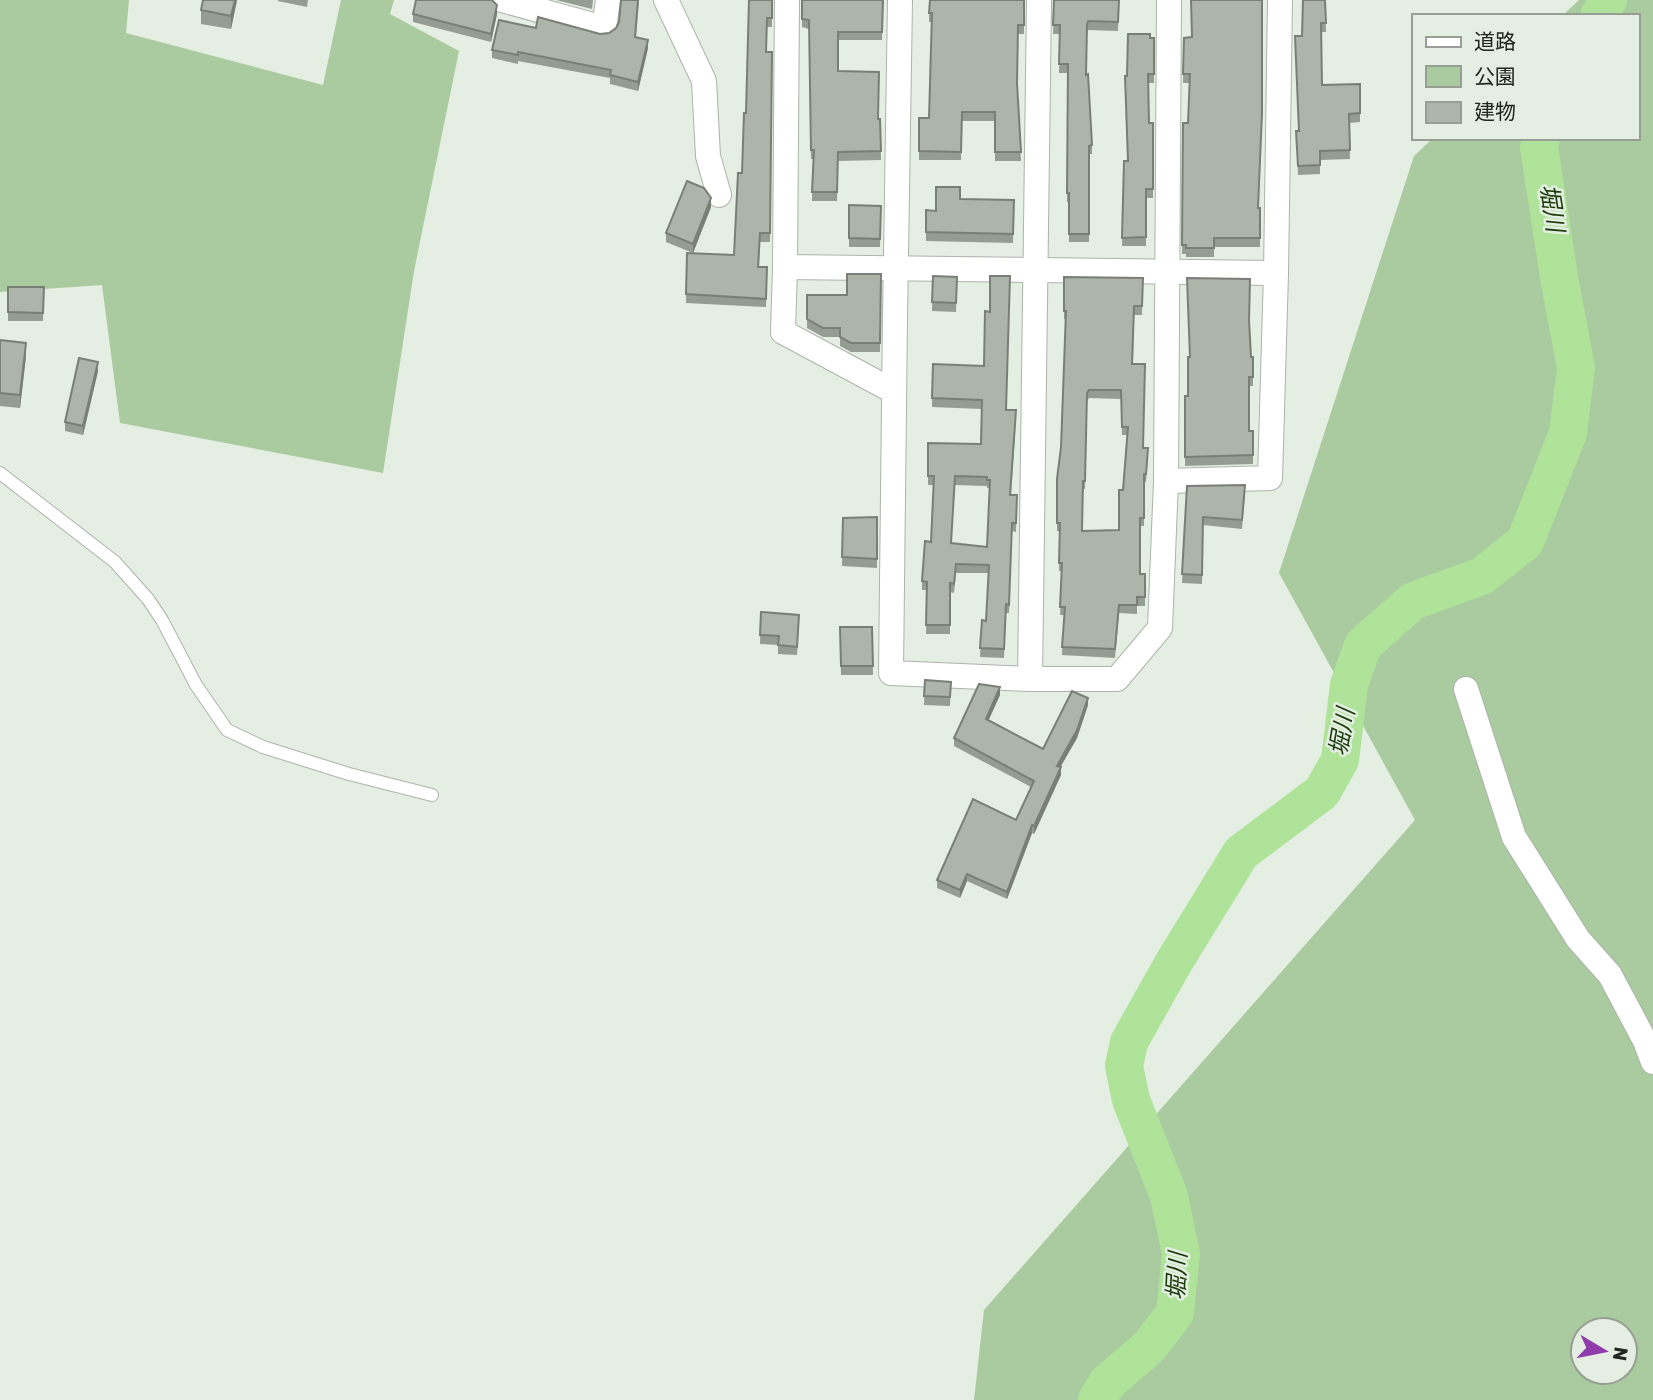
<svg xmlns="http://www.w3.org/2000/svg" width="1653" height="1400" viewBox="0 0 1653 1400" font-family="Rubik,'Noto Sans JP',sans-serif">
	<rect width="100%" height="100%" fill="#e5eee2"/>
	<g fill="#aaca9f" fill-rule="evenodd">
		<path d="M 0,0 L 129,0 L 126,33 L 323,85 L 341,0 L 394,0 L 390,14 L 459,51 L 414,271 L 383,473 L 120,423 L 102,285 L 0,292 Z"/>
		<path d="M 1579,0 L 1653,0 L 1653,1400 L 974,1400 L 984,1310 L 1415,820 L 1279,573 L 1414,156 L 1433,138 L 1637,138 L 1637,16 L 1562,16 ZM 1583,1330 L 1625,1330 L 1625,1372 L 1583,1372 Z"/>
	</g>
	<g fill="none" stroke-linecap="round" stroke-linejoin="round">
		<g stroke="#aee399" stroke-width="38">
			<path d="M 1599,16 L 1608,0"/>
			<path d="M 1097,1400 L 1107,1383 L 1149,1347 L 1175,1313 L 1181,1254 L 1169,1196 L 1131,1100 L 1124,1066 L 1129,1042 L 1174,962 L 1241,853 L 1322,792 L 1340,760 L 1349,685 L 1363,645 L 1413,601 L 1482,576 L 1525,542 L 1568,433 L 1576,368 L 1559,277 L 1539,147 L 1541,138"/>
		</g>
		<g stroke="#acb4aa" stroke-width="14">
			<path id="service" d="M 0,473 L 115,562 L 148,599 L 162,620 L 196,685 L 227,730 L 263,747 L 349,774 L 432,795"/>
		</g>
		<g stroke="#acb4aa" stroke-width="26">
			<g id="minor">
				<path d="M 502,0 L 604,28 L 608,0"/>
				<path d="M 666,0 L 704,81 L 708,156 L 719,195"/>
				<path d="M 787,0 L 785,267 L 783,332 L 893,391"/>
				<path d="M 900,0 C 897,224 892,449 891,673 L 1030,679 L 1117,679 L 1160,628 L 1166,481 L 1169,0"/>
				<path d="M 785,267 L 1276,273"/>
				<path d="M 1166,481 L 1270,478 L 1276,273 L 1280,0"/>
				<path d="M 1030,679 L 1039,0"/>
				<path d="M 1466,689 L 1514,837 L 1578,939 L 1610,975 L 1645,1041 L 1653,1062"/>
			</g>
		</g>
		<use href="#service" stroke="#fff" stroke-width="12"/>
		<use href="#minor" stroke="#fff" stroke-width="24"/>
	</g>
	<g fill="#959c92" fill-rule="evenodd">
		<path d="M 203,0 L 237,0 L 231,29 L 201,24 L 201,10 Z"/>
		<path d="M 278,0 L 308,0 L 307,7 L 278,1 Z"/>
		<path d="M 556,0 L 593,0 L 592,9 Z"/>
		<path d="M 639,0 L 636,37 L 648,48 L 638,91 L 610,84 L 610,78 L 518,61 L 518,64 L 492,58 L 492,50 L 536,28 L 600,34 L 609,33 L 616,28 Z"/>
		<path d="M 749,0 L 772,0 L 772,27 L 767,27 L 767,52 L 772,52 L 770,242 L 760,242 L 759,267 L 767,267 L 766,307 L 686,303 L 687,253 L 734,255 L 742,173 L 746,113 Z"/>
		<path d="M 802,0 L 883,0 L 882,40 L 838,40 L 838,71 L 878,119 L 880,119 L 881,160 L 838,161 L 837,201 L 812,201 L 813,159 L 811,159 L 809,29 L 802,27 Z"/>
		<path d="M 1024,0 L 1024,34 L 1018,34 L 1017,84 L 1021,161 L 995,161 L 995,121 L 962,121 L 961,160 L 919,160 L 919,118 L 929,118 L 932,22 L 929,22 L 929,13 Z"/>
		<path d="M 1054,0 L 1119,0 L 1118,31 L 1088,30 L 1087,34 L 1086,75 L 1092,145 L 1092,154 L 1089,154 L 1089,242 L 1069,242 L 1069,202 L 1067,202 L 1068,73 L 1059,73 L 1060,34 L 1053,34 Z"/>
		<path d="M 1325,0 L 1326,32 L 1321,32 L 1322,85 L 1360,84 L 1360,122 L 1349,123 L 1350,159 L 1320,160 L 1320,174 L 1298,175 L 1296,131 L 1299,131 L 1302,36 Z"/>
		<path d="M 413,14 L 497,14 L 491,42 L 413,22 Z"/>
		<path d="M 1154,38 L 1154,83 L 1148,83 L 1149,123 L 1153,123 L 1153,198 L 1146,198 L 1146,246 L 1122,246 L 1124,161 L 1128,161 L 1127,76 Z"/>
		<path d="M 1184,38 L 1258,208 L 1260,208 L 1260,247 L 1214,247 L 1214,257 L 1186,257 L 1186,254 L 1182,254 L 1183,123 L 1188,123 L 1190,83 L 1183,83 Z"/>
		<path d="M 960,199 L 1014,200 L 1013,243 L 926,241 L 926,210 L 936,211 Z"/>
		<path d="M 849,205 L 881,206 L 880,247 L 849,247 Z"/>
		<path d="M 711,207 L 693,253 L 666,242 L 666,233 Z"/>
		<path d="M 881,274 L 880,352 L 851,352 L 840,346 L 840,337 L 823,337 L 807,328 L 807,295 L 847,295 Z"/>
		<path d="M 933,276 L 957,277 L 956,312 L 932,311 Z"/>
		<path d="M 1064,277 L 1143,278 L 1142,315 L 1134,315 L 1133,364 L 1143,448 L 1148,457 L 1146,482 L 1144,482 L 1144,526 L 1140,526 L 1140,574 L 1145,574 L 1145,606 L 1137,606 L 1137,614 L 1119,613 L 1115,658 L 1062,655 L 1064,615 L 1060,615 L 1062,571 L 1059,571 L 1060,531 L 1057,531 L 1057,479 L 1061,447 L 1066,319 L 1064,319 ZM 1089,398 L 1121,399 L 1122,435 L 1127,435 L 1119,530 L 1082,531 L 1083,489 L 1085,489 L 1087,401 Z"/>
		<path d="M 8,287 L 44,287 L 43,321 L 8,321 Z"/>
		<path d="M 1249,323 L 1251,357 L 1253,366 L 1253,386 L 1249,386 L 1249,431 L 1253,431 L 1253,464 L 1185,466 L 1185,396 L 1188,396 Z"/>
		<path d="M 0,340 L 26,356 L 20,408 L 0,406 Z"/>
		<path d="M 933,364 L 1006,410 L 1016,419 L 1011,495 L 1017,495 L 1016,532 L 1012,531 L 1009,613 L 1006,613 L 1004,658 L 980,657 L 982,620 L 986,621 L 989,573 L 956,573 L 954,593 L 950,592 L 950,634 L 926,634 L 927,590 L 922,590 L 922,581 L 931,542 L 934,485 L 928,485 L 928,443 L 981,444 L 982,409 L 932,407 ZM 955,485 L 987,486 L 987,488 L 990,488 L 987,547 L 951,543 Z"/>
		<path d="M 98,371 L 83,435 L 65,431 L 65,422 Z"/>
		<path d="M 1187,486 L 1245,494 L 1242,529 L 1203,525 L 1202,584 L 1182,583 Z"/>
		<path d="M 877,517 L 877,568 L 842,566 L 843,518 Z"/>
		<path d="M 761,612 L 799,623 L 797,655 L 778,654 L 778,645 L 760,644 Z"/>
		<path d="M 840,627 L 872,627 L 873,675 L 841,675 Z"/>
		<path d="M 925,680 L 951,682 L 950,706 L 924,705 Z"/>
		<path d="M 1000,695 L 988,720 L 1043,749 L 1088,705 L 1077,738 L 1060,767 L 1061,775 L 1034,834 L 1032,833 L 1007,899 L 967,881 L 960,898 L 937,888 L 937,880 L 1016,820 L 1031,787 L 954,746 L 954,738 Z"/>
	</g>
	<g fill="#797f77">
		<path d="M 235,0 L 237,0 L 231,29 L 231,16 Z"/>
		<path d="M 497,5 L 497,14 L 491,42 L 491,34 Z"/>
		<path d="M 648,40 L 648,48 L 638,91 L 638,82 Z"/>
		<path d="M 711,198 L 711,207 L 693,253 L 693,244 Z"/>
		<path d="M 26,343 L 26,356 L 20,408 L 20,395 Z"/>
		<path d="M 98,362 L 98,371 L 83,435 L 83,426 Z"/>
		<path d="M 1000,687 L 1000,695 L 986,726 L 986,719 Z"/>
		<path d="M 1088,698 L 1088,705 L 1077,738 L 1057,773 L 1057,766 Z"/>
		<path d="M 1061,767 L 1061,775 L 1034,834 L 1034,826 Z"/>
		<path d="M 1032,825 L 1032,833 L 1007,899 L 1007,892 Z"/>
		<path d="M 967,874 L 967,881 L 960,898 L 960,890 Z"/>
	</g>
	<g fill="#adb5aa" stroke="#797f77" stroke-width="2" fill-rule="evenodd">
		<path d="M 203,0 L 235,0 L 231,16 L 201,10 Z"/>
		<path d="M 416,0 L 492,0 L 497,5 L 491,34 L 413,14 Z"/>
		<path d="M 621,0 L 638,0 L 635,37 L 648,40 L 638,82 L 610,75 L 611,70 L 518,52 L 518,55 L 492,50 L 499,20 L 536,28 L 538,17 L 600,34 L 609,33 L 616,28 L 619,22 Z"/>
		<path d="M 749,0 L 772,0 L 772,18 L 767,18 L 766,52 L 772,52 L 770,233 L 760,233 L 758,267 L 767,267 L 766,299 L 686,294 L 687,253 L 734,255 L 738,173 L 742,173 L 744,113 L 746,113 Z"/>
		<path d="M 802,0 L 883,0 L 882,32 L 838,32 L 838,71 L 879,72 L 878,119 L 880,119 L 881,151 L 838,152 L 837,192 L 812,192 L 814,150 L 811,150 L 809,20 L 802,19 Z"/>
		<path d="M 930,0 L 1024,0 L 1024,25 L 1018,25 L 1017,83 L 1021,152 L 995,152 L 995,112 L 962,112 L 961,152 L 919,151 L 919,118 L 929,118 L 932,13 L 929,13 Z"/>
		<path d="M 1054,0 L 1119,0 L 1118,22 L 1088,21 L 1087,25 L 1086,75 L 1088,74 L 1092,145 L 1089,146 L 1089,234 L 1069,234 L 1069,193 L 1067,193 L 1068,64 L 1059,64 L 1060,25 L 1053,25 Z"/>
		<path d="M 1191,0 L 1262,0 L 1262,113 L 1258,208 L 1260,208 L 1260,238 L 1214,238 L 1214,248 L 1186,248 L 1186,245 L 1182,245 L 1183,123 L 1188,123 L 1190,74 L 1183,74 L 1184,38 L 1192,37 Z"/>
		<path d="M 1303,0 L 1325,0 L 1326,23 L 1321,23 L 1322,85 L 1360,84 L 1360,113 L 1349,114 L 1350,150 L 1320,151 L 1320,165 L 1298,166 L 1296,131 L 1299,131 L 1295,36 L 1302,36 Z"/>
		<path d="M 1128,34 L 1150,34 L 1150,38 L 1154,38 L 1154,74 L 1148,74 L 1149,123 L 1153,123 L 1153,189 L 1146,189 L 1146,237 L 1122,238 L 1124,161 L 1128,161 L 1125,76 L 1127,76 Z"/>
		<path d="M 687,181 L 704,188 L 711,198 L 693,244 L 666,233 Z"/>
		<path d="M 936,187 L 960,187 L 960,199 L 1014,200 L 1013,234 L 926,232 L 926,210 L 936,211 Z"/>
		<path d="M 849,205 L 881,206 L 880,239 L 849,238 Z"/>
		<path d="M 847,274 L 881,274 L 880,343 L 851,343 L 840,337 L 840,328 L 823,328 L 807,319 L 807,295 L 847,295 Z"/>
		<path d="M 933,276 L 957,277 L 956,303 L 932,302 Z"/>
		<path d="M 990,276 L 1010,276 L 1006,410 L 1016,410 L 1010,495 L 1017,495 L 1016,523 L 1012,523 L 1009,605 L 1006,604 L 1004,649 L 980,648 L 982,620 L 986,621 L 989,565 L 956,564 L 954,584 L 950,583 L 950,625 L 926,625 L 927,582 L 922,581 L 925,541 L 931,542 L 934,476 L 928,476 L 928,443 L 981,444 L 982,400 L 932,398 L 933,364 L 984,366 L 985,311 L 990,312 ZM 955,476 L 987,477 L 987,480 L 990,480 L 987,547 L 951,543 Z"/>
		<path d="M 1064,277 L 1143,278 L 1142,306 L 1134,306 L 1132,364 L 1145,364 L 1143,448 L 1148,448 L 1146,474 L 1144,474 L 1144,518 L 1140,518 L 1140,574 L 1145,574 L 1145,597 L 1137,597 L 1137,605 L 1119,605 L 1115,649 L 1062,647 L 1065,607 L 1060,607 L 1062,563 L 1059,563 L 1060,523 L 1057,523 L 1057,479 L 1061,447 L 1066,311 L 1064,311 ZM 1089,390 L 1121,390 L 1122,427 L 1128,427 L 1123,490 L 1119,490 L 1119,530 L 1082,531 L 1083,481 L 1085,481 L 1087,393 Z"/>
		<path d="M 1187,278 L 1250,279 L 1249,320 L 1251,357 L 1253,357 L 1253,377 L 1249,377 L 1249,431 L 1253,431 L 1253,455 L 1185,457 L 1185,396 L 1188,396 L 1188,357 L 1190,357 Z"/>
		<path d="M 8,287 L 44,287 L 43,313 L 8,312 Z"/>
		<path d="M 0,340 L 26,343 L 20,395 L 0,393 Z"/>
		<path d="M 79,358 L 98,362 L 83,426 L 65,422 Z"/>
		<path d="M 1245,485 L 1242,520 L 1203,517 L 1202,575 L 1182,574 L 1187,486 Z"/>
		<path d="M 877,517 L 877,559 L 842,557 L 843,518 Z"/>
		<path d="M 761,612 L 799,615 L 797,647 L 778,645 L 779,636 L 760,635 Z"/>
		<path d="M 840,627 L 872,627 L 873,666 L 841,666 Z"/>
		<path d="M 925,680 L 951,682 L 950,697 L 924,696 Z"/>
		<path d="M 979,684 L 1000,687 L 986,719 L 1043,749 L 1072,691 L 1088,698 L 1077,730 L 1057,766 L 1061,767 L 1034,826 L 1032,825 L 1007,892 L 967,874 L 960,890 L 937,880 L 973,799 L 1016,820 L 1034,781 L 954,738 Z"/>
	</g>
	<g text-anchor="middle" stroke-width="5" stroke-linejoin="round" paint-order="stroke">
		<g font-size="24" font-style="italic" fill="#1c3d0b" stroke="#e5eee2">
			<text transform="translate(1552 208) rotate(81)" y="8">堀川</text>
			<text transform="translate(1342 732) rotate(-80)" y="8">堀川</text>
			<text transform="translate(1177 1276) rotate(-87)" y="8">堀川</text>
		</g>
	</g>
	<rect x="1412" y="14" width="228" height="126" fill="#e5eee2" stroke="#979e94" stroke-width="2"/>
	<rect x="1426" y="37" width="35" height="10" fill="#ffffff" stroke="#979e94" stroke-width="2"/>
	<text x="1474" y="49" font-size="21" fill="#222520">道路</text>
	<rect x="1426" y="66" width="35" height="21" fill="#aaca9f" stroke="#979e94" stroke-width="2"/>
	<text x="1474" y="84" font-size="21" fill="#222520">公園</text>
	<rect x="1426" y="102" width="35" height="21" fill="#adb5aa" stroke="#979e94" stroke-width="2"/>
	<text x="1474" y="119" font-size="21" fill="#222520">建物</text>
	<g transform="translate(1604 1351) rotate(100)"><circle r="33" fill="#e5eee2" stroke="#979e94" stroke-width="2"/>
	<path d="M0-5L12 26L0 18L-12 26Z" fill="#903caa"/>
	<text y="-10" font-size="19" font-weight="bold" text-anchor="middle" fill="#222520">N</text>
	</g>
</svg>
